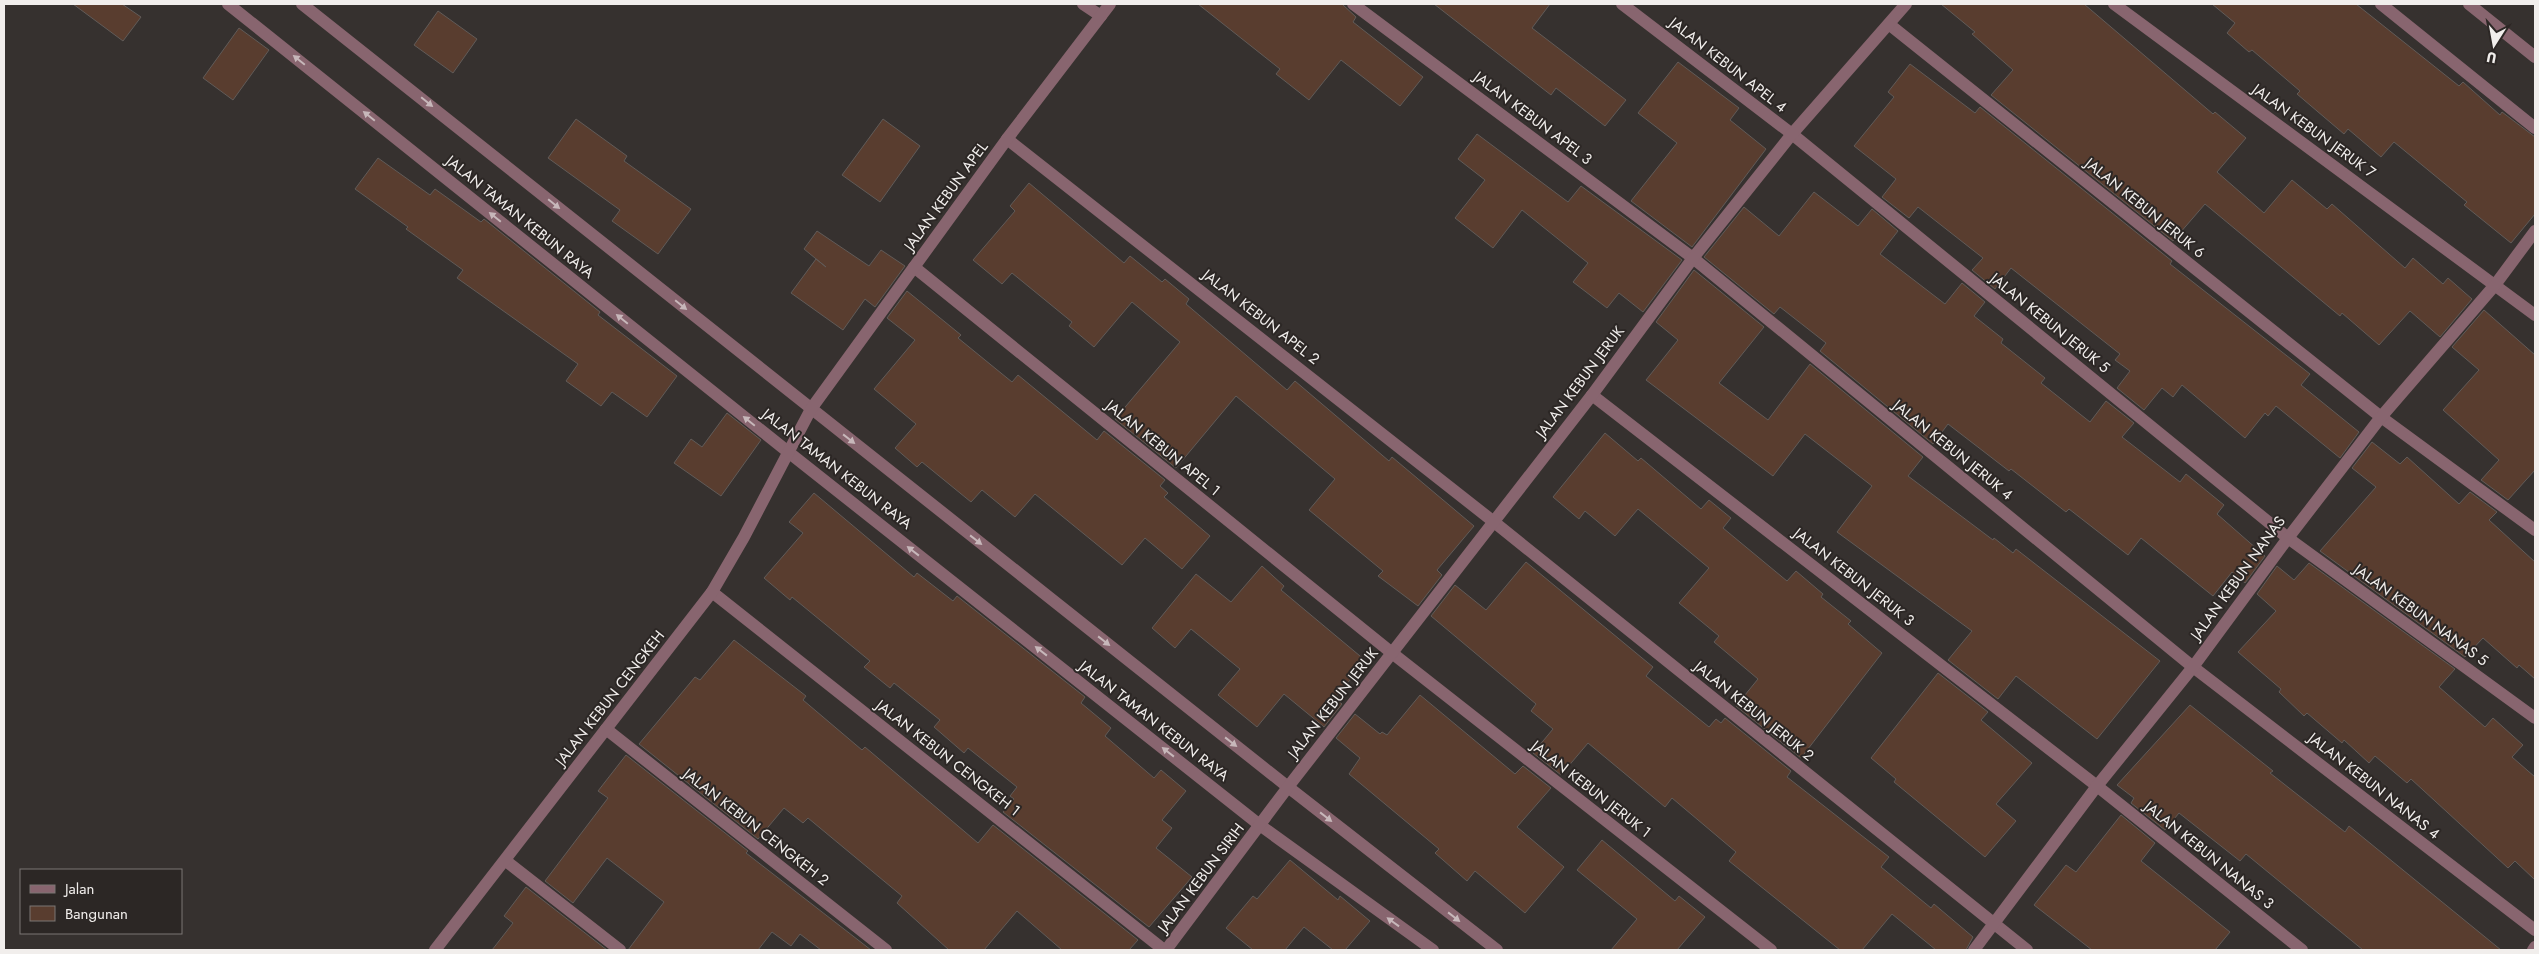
<svg xmlns="http://www.w3.org/2000/svg" width="2539" height="954" viewBox="0 0 2539 954" font-family="Jost,sans-serif">
	<rect width="100%" height="100%" fill="#36312f"/>
	<g fill="#593d2f" stroke="#615b58">
		<path d="M 73,4 L 122,4 L 141,17 L 123,41 Z"/>
		<path d="M 1198,4 L 1342,4 L 1356,17 L 1353,22 L 1423,77 L 1400,106 L 1341,60 L 1309,100 L 1276,74 L 1280,69 Z"/>
		<path d="M 1434,4 L 1550,4 L 1532,28 L 1626,100 L 1605,126 L 1556,88 L 1551,95 Z"/>
		<path d="M 1941,4 L 2084,4 L 2213,114 L 2215,112 L 2246,138 L 2217,172 L 2264,213 L 2292,180 L 2327,209 L 2332,204 L 2405,268 L 2413,258 L 2443,284 L 2448,278 L 2472,299 L 2440,337 L 2410,311 L 2379,345 L 2342,313 L 2340,316 L 2205,204 L 2173,241 L 1991,95 L 2013,70 L 1972,34 L 1975,32 Z"/>
		<path d="M 2212,4 L 2356,4 L 2459,86 L 2463,82 L 2500,115 L 2502,112 L 2535,137 L 2535,214 L 2511,243 L 2464,205 L 2467,202 L 2394,142 L 2381,157 L 2348,129 L 2344,134 L 2297,94 L 2300,91 L 2252,50 L 2249,52 L 2227,33 L 2235,23 Z"/>
		<path d="M 438,11 L 477,39 L 453,73 L 414,45 Z"/>
		<path d="M 239,28 L 269,50 L 233,100 L 203,78 Z"/>
		<path d="M 1678,62 L 1739,108 L 1730,120 L 1766,149 L 1692,247 L 1631,201 L 1677,143 L 1638,113 Z"/>
		<path d="M 1910,64 L 1975,113 L 1980,107 L 2172,261 L 2170,264 L 2310,374 L 2301,385 L 2359,432 L 2340,458 L 2276,406 L 2268,416 L 2265,413 L 2245,438 L 2182,385 L 2173,397 L 2162,388 L 2144,410 L 2117,388 L 2130,371 L 2115,360 L 2120,354 L 2011,268 L 1995,289 L 1972,270 L 1983,258 L 1918,207 L 1909,218 L 1882,197 L 1896,179 L 1854,146 L 1894,97 L 1888,92 Z"/>
		<path d="M 576,119 L 627,156 L 624,161 L 691,209 L 658,254 L 612,221 L 620,210 L 548,158 Z"/>
		<path d="M 883,119 L 920,146 L 880,202 L 842,175 Z"/>
		<path d="M 1477,134 L 1568,202 L 1581,186 L 1682,260 L 1643,312 L 1619,293 L 1607,308 L 1573,282 L 1588,263 L 1522,210 L 1493,248 L 1455,218 L 1485,180 L 1458,159 Z"/>
		<path d="M 378,158 L 430,195 L 435,189 L 481,222 L 484,219 L 600,312 L 598,315 L 677,376 L 647,417 L 612,392 L 601,406 L 566,381 L 578,364 L 457,278 L 463,270 L 406,229 L 408,227 L 355,189 Z"/>
		<path d="M 1029,183 L 1124,263 L 1130,256 L 1162,282 L 1165,279 L 1189,299 L 1186,304 L 1287,390 L 1295,381 L 1389,461 L 1392,457 L 1474,526 L 1437,570 L 1442,575 L 1418,606 L 1378,576 L 1383,571 L 1309,510 L 1335,479 L 1236,396 L 1176,468 L 1115,419 L 1180,342 L 1132,302 L 1094,347 L 1069,326 L 1072,322 L 1012,273 L 1002,284 L 973,260 L 1015,211 L 1010,206 Z"/>
		<path d="M 1814,192 L 1858,226 L 1872,209 L 1898,231 L 1880,254 L 1945,304 L 1962,283 L 1985,302 L 1974,316 L 2003,339 L 2001,343 L 2045,378 L 2041,383 L 2090,422 L 2106,401 L 2134,423 L 2122,437 L 2180,482 L 2186,474 L 2224,505 L 2217,514 L 2265,556 L 2245,583 L 2232,572 L 2213,596 L 2141,538 L 2128,555 L 2069,509 L 2066,512 L 2011,469 L 2009,471 L 1948,424 L 1933,444 L 1820,351 L 1826,343 L 1780,307 L 1774,314 L 1704,257 L 1744,207 L 1779,236 Z"/>
		<path d="M 817,231 L 869,266 L 881,250 L 905,266 L 875,307 L 865,299 L 843,330 L 791,293 L 816,259 L 826,267 L 804,249 Z"/>
		<path d="M 1694,270 L 1764,327 L 1719,383 L 1768,420 L 1810,364 L 1923,457 L 1908,476 L 1993,540 L 1994,538 L 2013,553 L 2016,549 L 2160,661 L 2097,739 L 2016,676 L 1998,699 L 1948,660 L 1972,631 L 1837,532 L 1872,486 L 1805,434 L 1773,476 L 1646,380 L 1678,340 L 1656,322 Z"/>
		<path d="M 907,291 L 961,335 L 958,338 L 1012,382 L 1018,375 L 1097,440 L 1104,431 L 1165,480 L 1160,486 L 1168,493 L 1164,497 L 1210,536 L 1182,569 L 1145,538 L 1122,565 L 1035,494 L 1015,517 L 982,490 L 971,502 L 922,462 L 917,467 L 895,448 L 916,424 L 874,389 L 915,340 L 887,318 Z"/>
		<path d="M 2484,310 L 2535,355 L 2535,470 L 2508,500 L 2481,480 L 2499,460 L 2443,410 L 2479,370 L 2452,347 Z"/>
		<path d="M 727,413 L 761,440 L 721,496 L 674,463 L 691,439 L 702,447 Z"/>
		<path d="M 1605,433 L 1638,461 L 1641,458 L 1701,509 L 1709,500 L 1731,518 L 1723,528 L 1787,581 L 1796,571 L 1823,594 L 1821,597 L 1851,621 L 1848,624 L 1882,653 L 1801,758 L 1736,706 L 1758,679 L 1714,642 L 1719,636 L 1679,603 L 1709,568 L 1638,509 L 1615,536 L 1585,511 L 1579,519 L 1553,497 Z"/>
		<path d="M 2372,442 L 2400,464 L 2407,457 L 2459,504 L 2470,492 L 2497,512 L 2489,520 L 2535,562 L 2535,679 L 2519,665 L 2517,668 L 2483,638 L 2465,657 L 2320,551 L 2376,487 L 2352,468 Z"/>
		<path d="M 814,493 L 914,577 L 917,573 L 953,601 L 957,596 L 1085,697 L 1081,703 L 1111,728 L 1105,736 L 1154,778 L 1161,770 L 1186,791 L 1162,820 L 1172,828 L 1156,848 L 1192,877 L 1149,927 L 1003,812 L 1014,799 L 1010,796 L 1017,787 L 968,748 L 964,753 L 934,727 L 940,720 L 894,683 L 890,688 L 864,667 L 870,661 L 792,597 L 790,600 L 764,578 L 803,533 L 789,522 Z"/>
		<path d="M 1526,562 L 1653,667 L 1646,676 L 1709,727 L 1716,719 L 1721,723 L 1725,718 L 1791,771 L 1787,777 L 1889,857 L 1881,867 L 1931,908 L 1934,904 L 1973,937 L 1966,950 L 1936,950 L 1892,914 L 1862,950 L 1840,950 L 1729,861 L 1736,852 L 1672,798 L 1665,807 L 1588,743 L 1561,775 L 1533,753 L 1553,729 L 1531,711 L 1536,704 L 1431,616 L 1455,585 L 1486,610 Z"/>
		<path d="M 2309,563 L 2455,669 L 2439,687 L 2485,727 L 2493,718 L 2523,745 L 2512,757 L 2535,777 L 2535,880 L 2515,861 L 2508,868 L 2411,779 L 2407,783 L 2375,756 L 2369,763 L 2344,740 L 2342,743 L 2307,713 L 2304,716 L 2279,692 L 2281,689 L 2238,652 L 2276,611 L 2257,594 L 2277,566 L 2294,580 Z"/>
		<path d="M 1262,566 L 1284,586 L 1281,590 L 1366,661 L 1335,698 L 1342,704 L 1324,727 L 1284,694 L 1257,727 L 1218,695 L 1240,669 L 1191,629 L 1175,648 L 1152,628 L 1196,574 L 1231,602 Z"/>
		<path d="M 734,640 L 806,696 L 803,700 L 862,750 L 865,747 L 978,843 L 993,825 L 1138,940 L 1129,950 L 1062,950 L 1017,911 L 984,950 L 949,950 L 897,903 L 902,896 L 808,818 L 803,823 L 784,808 L 758,839 L 639,744 L 695,677 L 700,680 Z"/>
		<path d="M 1938,673 L 1988,712 L 1981,720 L 2032,763 L 1996,804 L 2016,821 L 1985,857 L 1894,782 L 1896,779 L 1871,758 Z"/>
		<path d="M 1420,695 L 1515,774 L 1523,766 L 1551,788 L 1517,827 L 1564,867 L 1525,913 L 1475,871 L 1467,881 L 1435,853 L 1439,849 L 1349,774 L 1360,758 L 1336,738 L 1355,714 L 1380,734 L 1382,732 L 1387,735 Z"/>
		<path d="M 2190,705 L 2273,771 L 2270,773 L 2345,832 L 2349,826 L 2501,950 L 2363,950 L 2246,854 L 2240,861 L 2179,813 L 2165,830 L 2131,803 L 2134,798 L 2117,785 Z"/>
		<path d="M 626,755 L 748,851 L 746,853 L 871,950 L 821,950 L 800,934 L 791,946 L 772,932 L 758,950 L 628,950 L 664,902 L 607,858 L 573,903 L 545,881 L 608,798 L 598,791 Z"/>
		<path d="M 2121,815 L 2155,843 L 2141,861 L 2230,932 L 2215,950 L 2092,950 L 2034,905 L 2066,865 L 2076,872 Z"/>
		<path d="M 1602,840 L 1675,901 L 1679,896 L 1705,917 L 1677,950 L 1611,950 L 1637,919 L 1577,870 Z"/>
		<path d="M 1290,860 L 1338,900 L 1340,896 L 1370,921 L 1345,950 L 1333,950 L 1304,927 L 1285,950 L 1253,950 L 1226,928 L 1253,896 L 1257,899 Z"/>
		<path d="M 526,887 L 607,950 L 492,950 L 513,923 L 504,916 Z"/>
	</g>
	<g fill="none" stroke-linecap="round" stroke-linejoin="round">
		<path stroke="#88656f" stroke-width="12" d="M 1083,4 L 1101,16"/>
		<g stroke="#88656f" stroke-width="12">
			<path d="M 228,4 L 787,451 L 1261,826 L 1433,950"/>
			<path d="M 302,4 L 1288,787 L 1497,950"/>
			<path d="M 1353,4 L 1693,258 L 2193,667 L 2535,930"/>
			<path d="M 1622,4 L 1792,134 L 2288,538 L 2535,718"/>
			<path d="M 2114,4 L 2535,315"/>
			<path d="M 2381,4 L 2535,128"/>
			<path d="M 2469,4 L 2535,57"/>
			<path d="M 1890,25 L 2381,417 L 2535,530"/>
			<path d="M 1007,139 L 1494,522 L 2027,950"/>
			<path d="M 914,267 L 1392,653 L 1771,950"/>
			<path d="M 1592,395 L 2097,786 L 2302,950"/>
			<path d="M 712,592 L 1164,950"/>
			<path d="M 606,729 L 886,950"/>
			<path d="M 506,861 L 620,950"/>
			<path d="M 435,950 L 712,592 L 744,537 L 811,409 L 1007,139 L 1110,4"/>
			<path d="M 1166,950 L 1288,787 L 1592,395 L 1693,258 L 1792,134 L 1906,4"/>
			<path d="M 1974,950 L 2097,786 L 2193,667 L 2288,538 L 2381,417 L 2495,285 L 2535,231"/>
			<path d="M 2533,950 L 2535,947"/>
		</g>
	</g>
	<defs><path id="oneway-solid" d="M-6-.8H1V-3.2L6.5 0L1 3.2V.8H-6Z" transform="scale(1.25)"/></defs>
	<g fill="#c7b7ba">
		<use href="#oneway-solid" transform="translate(299 60) rotate(-141)"/>
		<use href="#oneway-solid" transform="translate(427 102) rotate(39)"/>
		<use href="#oneway-solid" transform="translate(369 116) rotate(-141)"/>
		<use href="#oneway-solid" transform="translate(554 204) rotate(39)"/>
		<use href="#oneway-solid" transform="translate(495 217) rotate(-141)"/>
		<use href="#oneway-solid" transform="translate(681 305) rotate(39)"/>
		<use href="#oneway-solid" transform="translate(622 319) rotate(-141)"/>
		<use href="#oneway-solid" transform="translate(749 421) rotate(-141)"/>
		<use href="#oneway-solid" transform="translate(849 439) rotate(38)"/>
		<use href="#oneway-solid" transform="translate(976 540) rotate(38)"/>
		<use href="#oneway-solid" transform="translate(913 551) rotate(-142)"/>
		<use href="#oneway-solid" transform="translate(1104 641) rotate(38)"/>
		<use href="#oneway-solid" transform="translate(1041 651) rotate(-142)"/>
		<use href="#oneway-solid" transform="translate(1231 742) rotate(38)"/>
		<use href="#oneway-solid" transform="translate(1168 752) rotate(-142)"/>
		<use href="#oneway-solid" transform="translate(1326 817) rotate(38)"/>
		<use href="#oneway-solid" transform="translate(1454 917) rotate(38)"/>
		<use href="#oneway-solid" transform="translate(1393 922) rotate(-144)"/>
	</g>
	<g text-anchor="middle" stroke-width="4" stroke-linejoin="round" paint-order="stroke">
		<g font-size="15" fill="#f1eeec" stroke="#2c2725">
			<text transform="translate(1728 65) rotate(38)" y="5">JALAN KEBUN APEL 4</text>
			<text transform="translate(1533 118) rotate(37)" y="5">JALAN KEBUN APEL 3</text>
			<text transform="translate(2314 131) rotate(36)" y="5">JALAN KEBUN JERUK 7</text>
			<text transform="translate(946 196) rotate(-54)" y="5">JALAN KEBUN APEL</text>
			<text transform="translate(2145 208) rotate(39)" y="5">JALAN KEBUN JERUK 6</text>
			<text transform="translate(520 217) rotate(39)" y="5">JALAN TAMAN KEBUN RAYA</text>
			<text transform="translate(1261 317) rotate(38)" y="5">JALAN KEBUN APEL 2</text>
			<text transform="translate(2050 323) rotate(39)" y="5">JALAN KEBUN JERUK 5</text>
			<text transform="translate(1580 382) rotate(-53)" y="5">JALAN KEBUN JERUK</text>
			<text transform="translate(1163 448) rotate(39)" y="5">JALAN KEBUN APEL 1</text>
			<text transform="translate(1953 450) rotate(39)" y="5">JALAN KEBUN JERUK 4</text>
			<text transform="translate(837 469) rotate(38)" y="5">JALAN TAMAN KEBUN RAYA</text>
			<text transform="translate(1854 577) rotate(38)" y="5">JALAN KEBUN JERUK 3</text>
			<text transform="translate(2238 578) rotate(-54)" y="5">JALAN KEBUN NANAS</text>
			<text transform="translate(2421 615) rotate(36)" y="5">JALAN KEBUN NANAS 5</text>
			<text transform="translate(610 698) rotate(-52)" y="5">JALAN KEBUN CENGKEH</text>
			<text transform="translate(1333 703) rotate(-52)" y="5">JALAN KEBUN JERUK</text>
			<text transform="translate(1754 711) rotate(39)" y="5">JALAN KEBUN JERUK 2</text>
			<text transform="translate(1154 721) rotate(38)" y="5">JALAN TAMAN KEBUN RAYA</text>
			<text transform="translate(948 758) rotate(38)" y="5">JALAN KEBUN CENGKEH 1</text>
			<text transform="translate(2374 786) rotate(38)" y="5">JALAN KEBUN NANAS 4</text>
			<text transform="translate(1591 789) rotate(38)" y="5">JALAN KEBUN JERUK 1</text>
			<text transform="translate(756 827) rotate(38)" y="5">JALAN KEBUN CENGKEH 2</text>
			<text transform="translate(2209 855) rotate(39)" y="5">JALAN KEBUN NANAS 3</text>
			<text transform="translate(1201 878) rotate(-53)" y="5">JALAN KEBUN SIRIH</text>
		</g>
	</g>
	<rect width="2539" height="954" fill="none" stroke="#f1eeec" stroke-width="10"/>
	<rect x="20" y="869" width="162" height="65" fill="#2c2725" stroke="#7b7775"/>
	<rect x="30" y="885" width="25" height="8" fill="#88656f" stroke="#7b7775"/>
	<text x="65" y="894" font-size="15" fill="#f1eeec">Jalan</text>
	<rect x="30" y="906" width="25" height="15" fill="#593d2f" stroke="#7b7775"/>
	<text x="65" y="919" font-size="15" fill="#f1eeec">Bangunan</text>
	<g transform="translate(2494 45) rotate(191)" stroke="#2c2725" stroke-width="4" paint-order="stroke">
	<path d="M0-4L9 19L0 12L-9 19Z" fill="#f1eeec"/>
	<text y="-8" font-size="14" font-weight="bold" text-anchor="middle" fill="#f1eeec">U</text>
	</g>
</svg>
